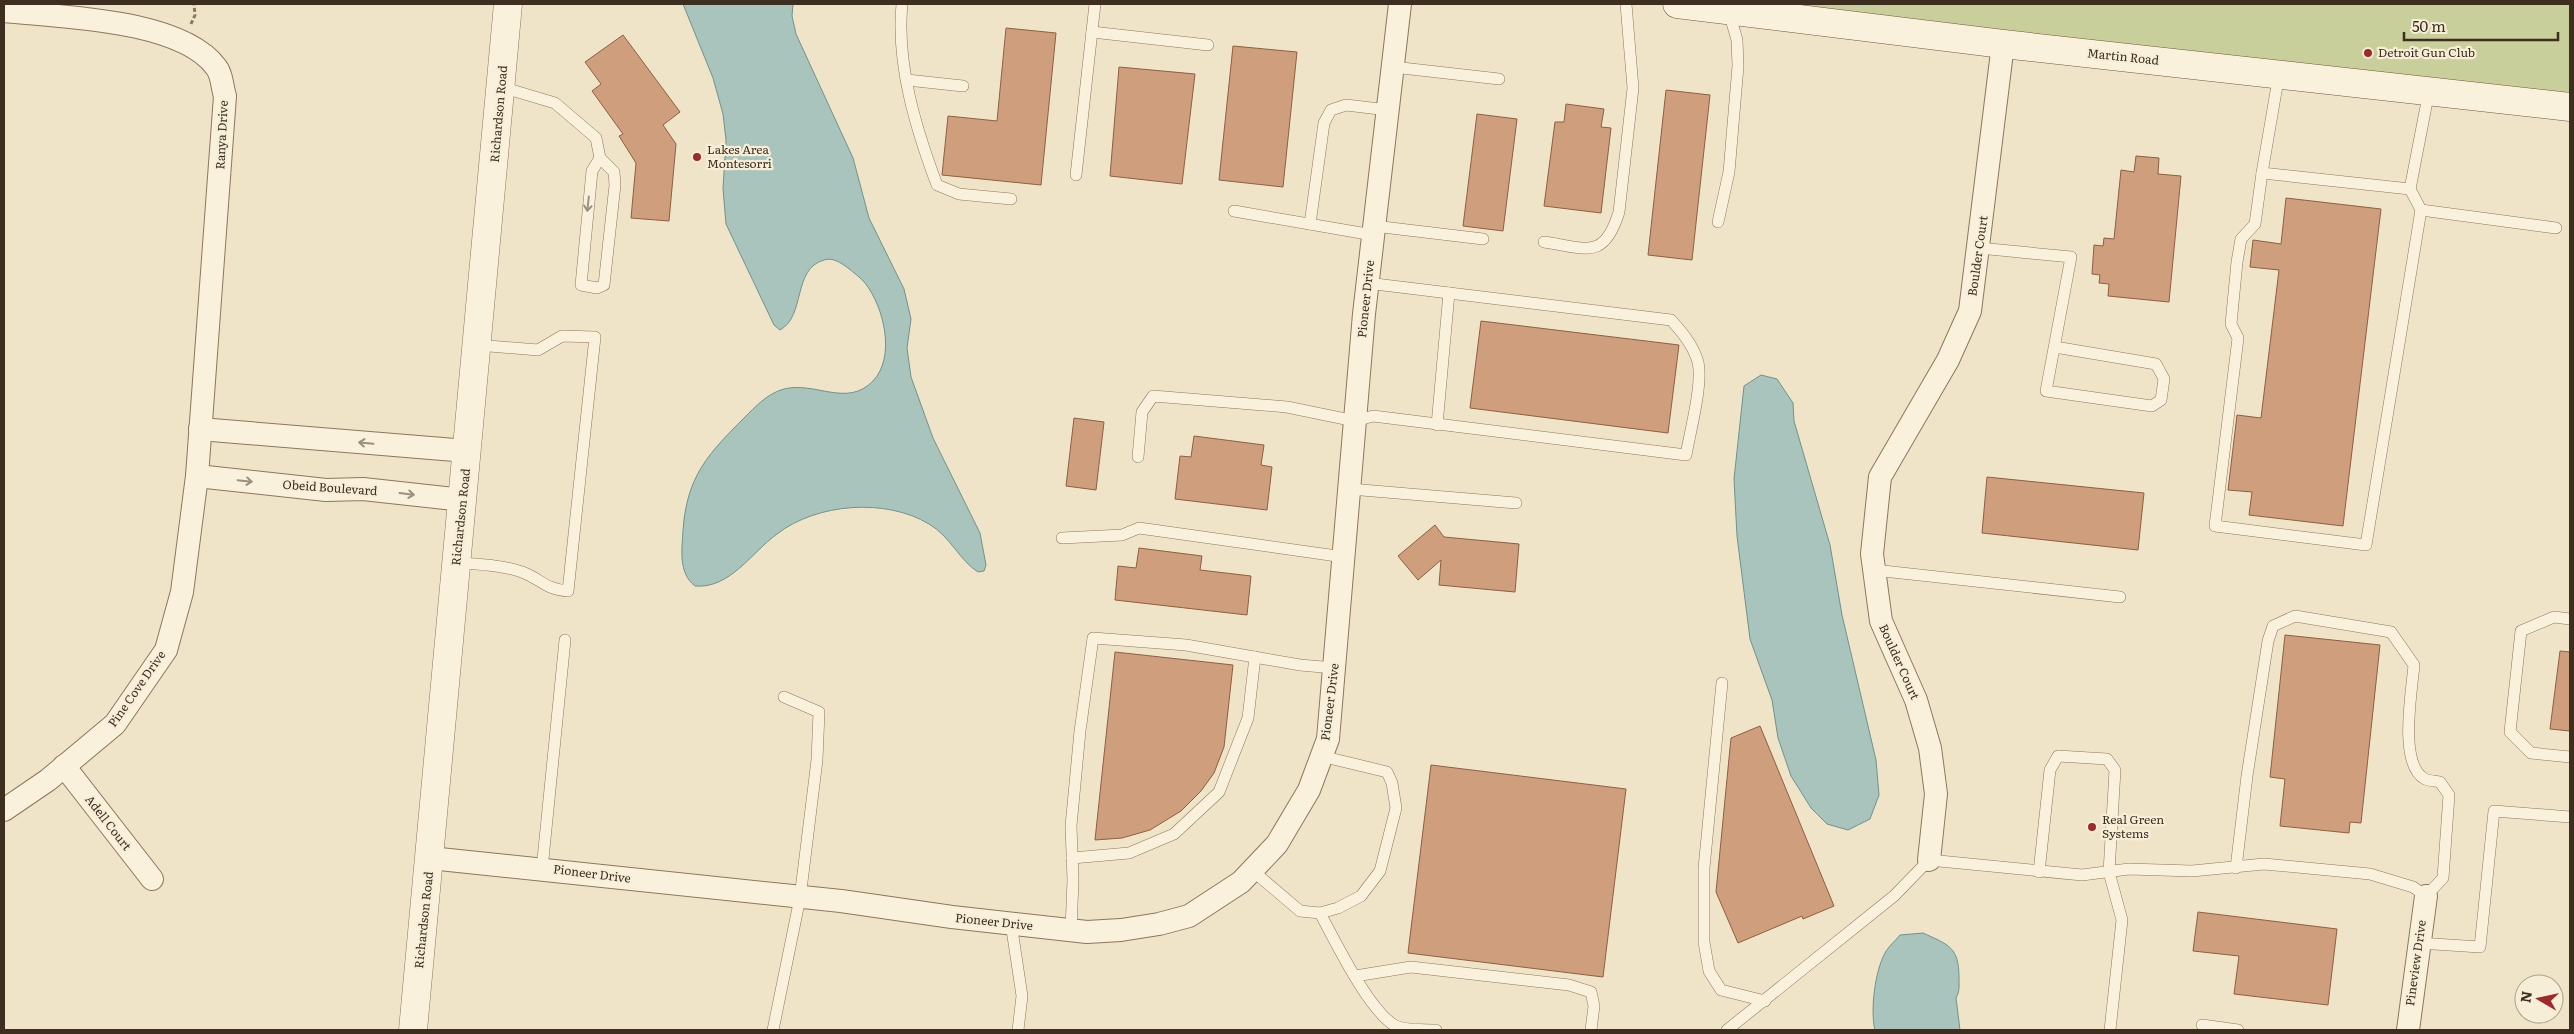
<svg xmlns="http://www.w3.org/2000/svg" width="2574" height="1034" viewBox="0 0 2574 1034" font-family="Literata,serif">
	<rect width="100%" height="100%" fill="#f0e4c8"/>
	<path fill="#c9cf9b" d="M 1761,4 L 2570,4 L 2570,97 Z"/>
	<g fill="#a9c4bc" stroke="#6f938a">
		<path d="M 683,4 L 793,4 L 792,16 L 796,34 L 853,158 L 869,218 L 904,289 L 911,319 L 907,348 L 911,377 L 933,438 L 980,533 L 986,565 L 984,571 L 978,572 C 960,561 950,536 929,524 C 886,498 817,503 777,534 C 752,552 730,589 695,586 C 678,573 682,549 683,530 C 687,476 708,454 744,418 C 755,407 768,393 784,389 C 815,381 847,408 873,381 C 896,357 884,307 865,283 C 860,277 854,273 848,268 C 841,263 833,257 824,260 C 792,269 806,316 780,330 L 774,325 L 726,224 L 723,189 L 726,140 L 723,114 L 713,78 Z"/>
		<path d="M 1761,375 L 1777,379 L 1793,403 L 1794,421 L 1830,545 L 1842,615 L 1876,760 L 1879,795 L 1870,819 L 1848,830 L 1827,824 L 1811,808 L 1791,776 L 1778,738 L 1772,700 L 1750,639 L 1737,536 L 1734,479 L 1744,386 Z"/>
		<path d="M 1923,933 C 1949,945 1959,947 1959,978 C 1959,986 1960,991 1956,998 L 1960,1030 L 1875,1030 C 1870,1011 1875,971 1885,953 C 1888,947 1895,941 1900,935 Z"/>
	</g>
	<g fill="#cf9f7d" stroke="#8d5f41">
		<path d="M 1006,28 L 1056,33 L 1041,185 L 942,175 L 948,116 L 997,121 Z"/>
		<path d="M 623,35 L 680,112 L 663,125 L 676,144 L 669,221 L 631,218 L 636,163 L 619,136 L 623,134 L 592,91 L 601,84 L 585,62 Z"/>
		<path d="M 1233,46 L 1297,52 L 1283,187 L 1219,180 Z"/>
		<path d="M 1119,67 L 1195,74 L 1182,184 L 1110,176 Z"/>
		<path d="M 1666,90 L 1710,95 L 1692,260 L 1648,255 Z"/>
		<path d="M 1566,104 L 1604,109 L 1601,127 L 1611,128 L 1601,213 L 1544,206 L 1555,122 L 1564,122 Z"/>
		<path d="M 1477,114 L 1517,119 L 1503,231 L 1463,226 Z"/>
		<path d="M 2136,156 L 2159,158 L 2158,174 L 2181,176 L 2169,302 L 2108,296 L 2109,284 L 2099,283 L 2100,275 L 2092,274 L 2094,245 L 2103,246 L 2104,238 L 2114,239 L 2121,170 L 2134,172 Z"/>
		<path d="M 2286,198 L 2381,209 L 2343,526 L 2249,515 L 2252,492 L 2228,490 L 2237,415 L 2261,418 L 2279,270 L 2250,267 L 2253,240 L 2281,244 Z"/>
		<path d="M 1481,321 L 1679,345 L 1668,433 L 1470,408 Z"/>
		<path d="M 1074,418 L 1104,422 L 1096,490 L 1066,486 Z"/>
		<path d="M 1194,436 L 1264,445 L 1261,465 L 1272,467 L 1267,510 L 1175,499 L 1180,456 L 1191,457 Z"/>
		<path d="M 1987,477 L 2144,493 L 2138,550 L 1982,533 Z"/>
		<path d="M 1435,525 L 1444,537 L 1519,544 L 1515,592 L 1439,585 L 1441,560 L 1418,580 L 1398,556 Z"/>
		<path d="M 1139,548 L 1202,556 L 1200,570 L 1251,576 L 1247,615 L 1115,600 L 1118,566 L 1136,568 Z"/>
		<path d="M 2285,635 L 2380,645 L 2361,823 L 2350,822 L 2349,833 L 2280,826 L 2285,779 L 2270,777 Z"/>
		<path d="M 2560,651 L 2570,652 L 2570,731 L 2550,729 Z"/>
		<path d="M 1115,652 L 1233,665 L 1224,747 L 1214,773 L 1201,791 L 1181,811 L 1150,830 L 1122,838 L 1095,840 Z"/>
		<path d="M 1760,726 L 1834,906 L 1803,919 L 1802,916 L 1738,943 L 1716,892 L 1731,738 Z"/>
		<path d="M 1431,765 L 1626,789 L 1603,977 L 1408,953 Z"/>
		<path d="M 2198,912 L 2337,929 L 2328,1005 L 2234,994 L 2239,956 L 2193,951 Z"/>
	</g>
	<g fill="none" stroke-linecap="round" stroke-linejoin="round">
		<g stroke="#8d765c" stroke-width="12">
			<g id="service">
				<path d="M 902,4 C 896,64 916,129 937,185 L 959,194 L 1011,199"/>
				<path d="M 1092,32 L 1208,45"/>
				<path d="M 1393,67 L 1499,79"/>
				<path d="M 2279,74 L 2262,173 L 2410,189 L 2429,91"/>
				<path d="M 907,80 L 963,86"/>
				<path d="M 501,87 L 555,103 L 596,138 L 600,158 L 614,172 L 615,185 L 604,285 L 597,288 L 581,285 L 592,171 L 600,158"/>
				<path d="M 2262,173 L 2255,224 L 2241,239 L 2237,262 L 2231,324 L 2238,338 L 2215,526 L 2366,545 L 2421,210"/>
				<path d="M 1076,175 L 1095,4"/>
				<path d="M 2410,189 L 2421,210 L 2556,228"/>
				<path d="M 1234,211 L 1373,235"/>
				<path d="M 1718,222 L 1729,172 L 1738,66 L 1737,40 L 1729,12"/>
				<path d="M 1310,224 L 1324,123 L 1331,110 L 1346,105 L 1388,110"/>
				<path d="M 1374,226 L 1483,239"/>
				<path d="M 1544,242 C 1586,248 1604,261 1619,212 L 1633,88 L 1626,4"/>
				<path d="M 1979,248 L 2071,257 L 2046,391 L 2152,406 L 2161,400 L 2164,379 L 2156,364 L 2055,347"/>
				<path d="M 1437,425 L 1449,293"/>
				<path d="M 1138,457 L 1142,412 L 1153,396 L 1287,407 L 1355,421 L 1373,416 L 1686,455 C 1690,432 1703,384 1698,362 C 1693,345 1682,332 1671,320 L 1367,283"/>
				<path d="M 1350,489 L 1516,503"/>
				<path d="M 1062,538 L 1122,535 L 1139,528 L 1344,557"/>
				<path d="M 456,563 C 478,564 501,565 522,572 C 541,579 544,589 568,591 L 595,337 L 562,336 L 538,350 L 477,345"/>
				<path d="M 1874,570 L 2120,597"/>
				<path d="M 2570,619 L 2554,617 L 2521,631 L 2510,732 L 2531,753 L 2570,757"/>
				<path d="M 1722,683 L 1704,868 L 1704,942 L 1709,971 L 1721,990 L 1765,1001"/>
				<path d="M 1072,858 L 1129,853 L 1174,834 L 1219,792 L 1248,718 L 1255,657"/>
				<path d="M 542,869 L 565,640"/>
				<path d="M 1253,871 L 1300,911 L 1320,913 L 1338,908 L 1361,896 L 1380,871 L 1396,808 L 1392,783 L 1387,772 L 1321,756"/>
				<path d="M 2039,872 L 2050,770 L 2058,756 L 2107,759 L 2115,770 L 2109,872 L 2122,920 L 2110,1030"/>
				<path d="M 1320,913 C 1335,941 1368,1009 1394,1025 C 1404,1031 1424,1029 1436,1030"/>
				<path d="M 1011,923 L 1022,996 L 1018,1030"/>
				<path d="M 1071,930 L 1073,880 L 1071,826 L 1080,731 L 1093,638 L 1186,645 L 1300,665 L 1334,668"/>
				<path d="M 2419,943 L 2480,947 L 2494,811 L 2570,817"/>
				<path d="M 1355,976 L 1411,967 L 1569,985 L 1591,992 L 1594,1006 L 1591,1030"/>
				<path d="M 2202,1025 L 2238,1030"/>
				<path d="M 773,1030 L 800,898 L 817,760 L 819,712 L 784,697"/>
				<path d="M 1727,1030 L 1894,896 L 1929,860 L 2082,875 L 2129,869 L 2192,871 L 2264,864 L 2370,874 L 2413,887 L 2426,896 L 2443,878 L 2449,795 L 2440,782 C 2436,781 2429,781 2425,779 C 2398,765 2412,690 2414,665 L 2391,632 L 2295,616 L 2273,626 L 2268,641 L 2247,776 L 2236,868"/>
			</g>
		</g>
		<g stroke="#8d765c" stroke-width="24">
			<g id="minor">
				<path d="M 4,11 C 60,17 181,19 216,67 C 222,74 222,87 225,96 L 197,476 L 182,592 L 166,650 L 115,724 L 48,780 L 4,810"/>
				<path d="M 200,429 L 467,451"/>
				<path d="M 197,476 L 326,490 L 363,489 L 463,500"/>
				<path d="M 64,766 L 152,879"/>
				<path d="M 430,858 L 841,901 L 952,917 L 1087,932 L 1121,930 L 1159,924 L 1189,916 L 1241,882 L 1277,844 L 1309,790 L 1328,739 L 1364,314 L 1400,4"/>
				<path d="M 1929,860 L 1936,794 L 1930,748 L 1916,700 L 1881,621 L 1872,554 L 1880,477 L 1948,360 L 1970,311 L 2003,44"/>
				<path d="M 2408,1030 L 2426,896"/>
			</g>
		</g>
		<g stroke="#8d765c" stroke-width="29">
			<path id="tertiary" d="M 413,1030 L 508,4"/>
		</g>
		<g stroke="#6f573f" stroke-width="29">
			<path id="secondary" d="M 1677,4 L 2003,44 L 2570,107"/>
		</g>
		<path stroke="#8d765c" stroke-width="3" stroke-dasharray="4 2.5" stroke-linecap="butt" d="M 191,24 L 195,15 L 194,4"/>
		<use href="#service" stroke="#faf1dc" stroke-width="11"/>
		<use href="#minor" stroke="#faf1dc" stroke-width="22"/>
		<use href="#tertiary" stroke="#faf1dc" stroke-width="28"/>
		<use href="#secondary" stroke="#faf1dc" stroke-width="28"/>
	</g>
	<defs><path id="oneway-shaft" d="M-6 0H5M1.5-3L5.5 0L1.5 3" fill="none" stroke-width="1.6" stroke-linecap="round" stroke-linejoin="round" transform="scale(1.25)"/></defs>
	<g stroke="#9c907e">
		<use href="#oneway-shaft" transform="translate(588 204) rotate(96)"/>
		<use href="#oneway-shaft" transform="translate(366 443) rotate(-175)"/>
		<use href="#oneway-shaft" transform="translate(245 481) rotate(6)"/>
		<use href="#oneway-shaft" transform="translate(407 494) rotate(7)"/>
	</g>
	<g fill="#9e2a2b" stroke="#f7eed8" stroke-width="2">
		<circle cx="2368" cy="53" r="5"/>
		<circle cx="697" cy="157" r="5"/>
		<circle cx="2092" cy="827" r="5"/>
	</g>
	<g text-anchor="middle" stroke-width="4.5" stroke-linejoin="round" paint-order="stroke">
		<g font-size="12" fill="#3d2e20" stroke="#f7eed8" text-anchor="start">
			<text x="2378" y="57">Detroit Gun Club</text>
			<text x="707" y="154">Lakes Area<tspan x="707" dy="14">Montesorri</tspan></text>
			<text x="2102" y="824">Real Green<tspan x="2102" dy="14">Systems</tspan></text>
		</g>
		<g font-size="12" fill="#3d2e20" stroke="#f7eed8">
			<text transform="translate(2123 57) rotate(6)" y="4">Martin Road</text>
			<text transform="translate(499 114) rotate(-85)" y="4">Richardson Road</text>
			<text transform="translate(222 135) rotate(-87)" y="4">Ranya Drive</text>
			<text transform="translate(1978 256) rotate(-82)" y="4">Boulder Court</text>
			<text transform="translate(1366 299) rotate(-84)" y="4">Pioneer Drive</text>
			<text transform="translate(330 488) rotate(4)" y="4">Obeid Boulevard</text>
			<text transform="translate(461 517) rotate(-84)" y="4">Richardson Road</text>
			<text transform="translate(1899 662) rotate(66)" y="4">Boulder Court</text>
			<text transform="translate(137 689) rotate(-55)" y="4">Pine Cove Drive</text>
			<text transform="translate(1330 702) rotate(-83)" y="4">Pioneer Drive</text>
			<text transform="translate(108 823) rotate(52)" y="4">Adell Court</text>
			<text transform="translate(592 874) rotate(7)" y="4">Pioneer Drive</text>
			<text transform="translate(424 920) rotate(-84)" y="4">Richardson Road</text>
			<text transform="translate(994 922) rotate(6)" y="4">Pioneer Drive</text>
			<text transform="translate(2416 963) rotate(-82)" y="4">Pineview Drive</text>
		</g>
	</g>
	<rect width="2574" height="1034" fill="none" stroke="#3d2e20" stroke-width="10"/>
	<g transform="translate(2539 999) rotate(279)"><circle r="24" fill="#f7eed8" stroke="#ada18e"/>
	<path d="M0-4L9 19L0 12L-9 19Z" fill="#9e2a2b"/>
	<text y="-8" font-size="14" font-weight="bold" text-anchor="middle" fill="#3d2e20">N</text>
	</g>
	<path d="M2404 32v8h154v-8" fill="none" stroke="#3d2e20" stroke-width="2.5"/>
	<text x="2412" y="32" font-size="15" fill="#3d2e20" stroke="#f7eed8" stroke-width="4" paint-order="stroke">50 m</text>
</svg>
